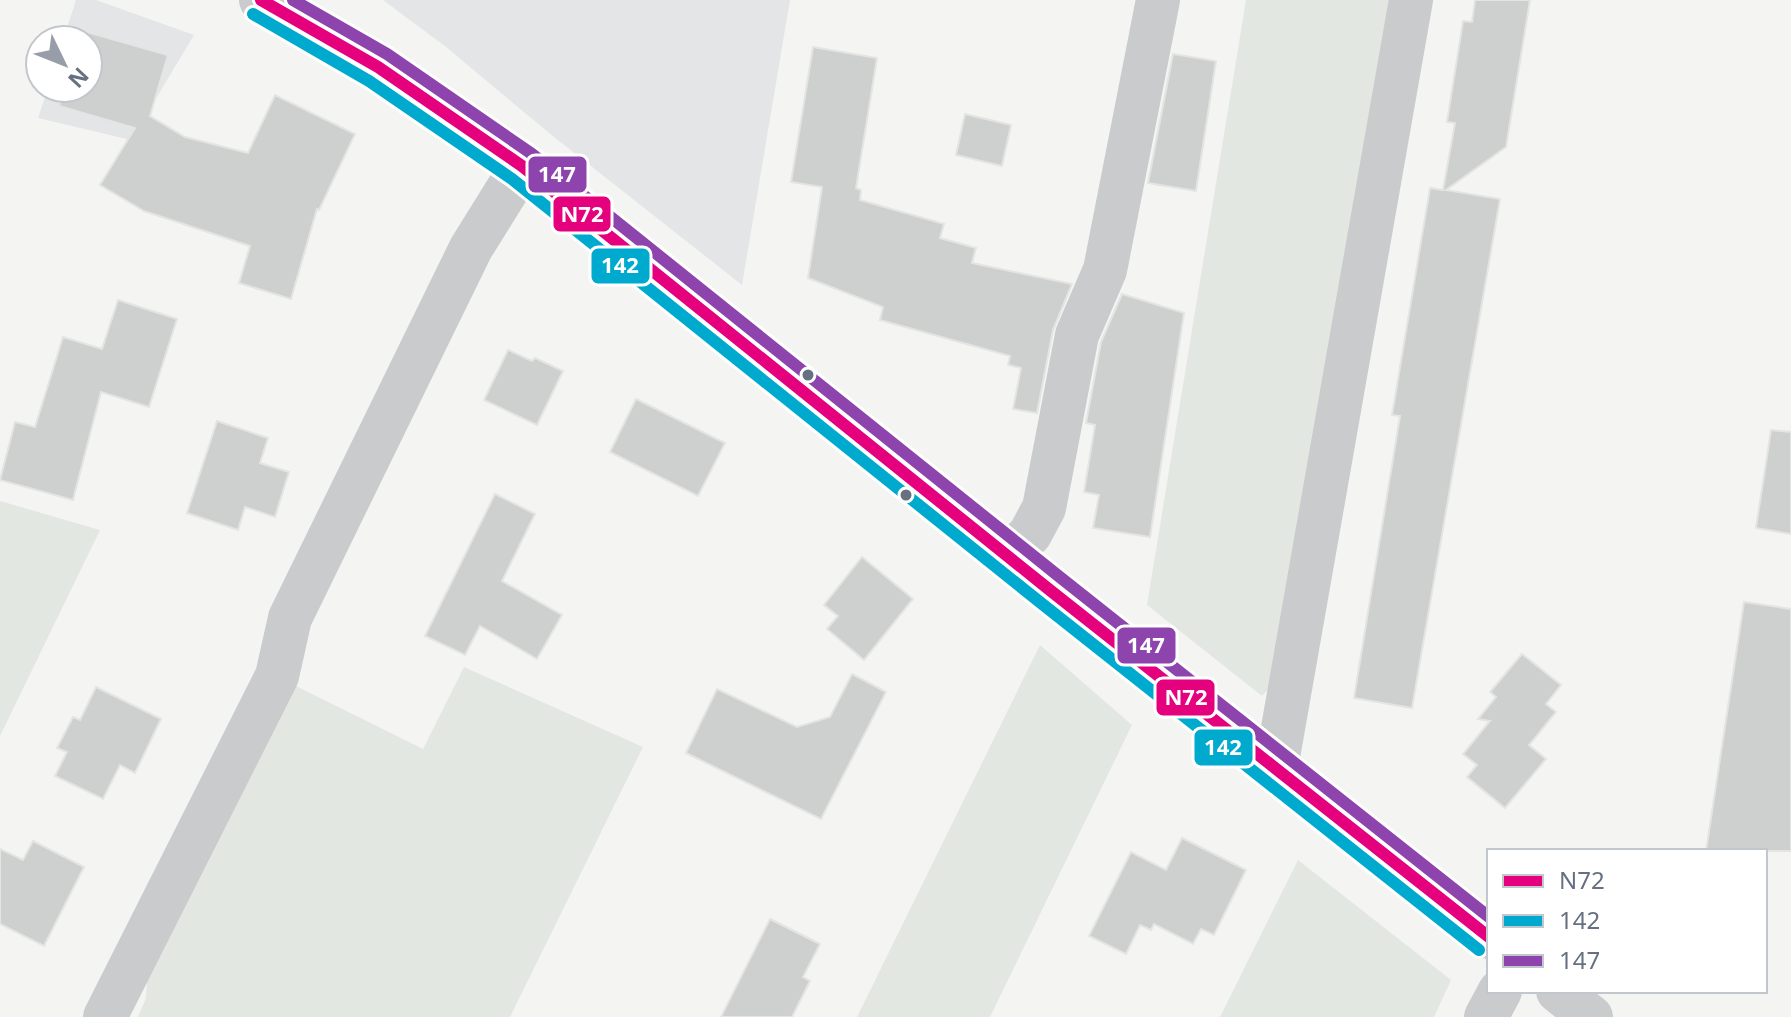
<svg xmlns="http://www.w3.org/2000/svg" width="1791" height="1017" viewBox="0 0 1791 1017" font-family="'Noto Sans',sans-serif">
	<rect width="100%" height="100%" fill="#f4f4f3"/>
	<g fill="#e4e5e6">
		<path d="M 76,0 L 96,0 L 194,35 L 131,140 L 38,118 L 48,88 L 88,88 L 88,40 L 63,40 Z"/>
		<path d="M 383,0 L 790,0 L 742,285 L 549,133 L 446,47 Z"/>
	</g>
	<g fill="#e3e7e2">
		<path d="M 1246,0 L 1395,0 L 1269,689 L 1262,696 L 1147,605 Z"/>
		<path d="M 0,501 L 100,530 L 0,736 Z"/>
		<path d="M 1040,645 L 1132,725 L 990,1017 L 857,1017 Z"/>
		<path d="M 464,667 L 643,747 L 510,1017 L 138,1017 L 146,998 L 148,958 L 290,683 L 423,749 Z"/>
		<path d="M 1298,860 L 1451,980 L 1434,1017 L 1220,1017 Z"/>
	</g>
	<g fill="#cecfcf" stroke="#e4e4e3" stroke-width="2">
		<path d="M 1475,0 L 1530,0 L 1506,147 L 1446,190 L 1500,199 L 1412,708 L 1354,698 L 1400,416 L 1392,415 L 1430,188 L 1443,190 L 1455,123 L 1447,122 L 1463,21 L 1472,22 Z"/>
		<path d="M 80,30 L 168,55 L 150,116 L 185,137 L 248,153 L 275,95 L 355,134 L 319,210 L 317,209 L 291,299 L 239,283 L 250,246 L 144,211 L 100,185 L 135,128 L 59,106 L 64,88 L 88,88 L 88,40 L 78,40 Z"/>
		<path d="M 813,47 L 877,58 L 856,188 L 861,190 L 860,200 L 944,224 L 940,238 L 976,248 L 972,263 L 1072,284 L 1053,330 L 1037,413 L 1013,409 L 1021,368 L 1008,365 L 1010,356 L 880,320 L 883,307 L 808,278 L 822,187 L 791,182 Z"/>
		<path d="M 1173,54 L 1216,61 L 1196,191 L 1148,183 Z"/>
		<path d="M 965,114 L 1011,125 L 1002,166 L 956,155 Z"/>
		<path d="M 1122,294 L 1184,313 L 1150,537 L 1093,528 L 1099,495 L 1084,492 L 1095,425 L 1086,423 L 1101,342 Z"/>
		<path d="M 118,300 L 177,319 L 149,407 L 101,392 L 73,500 L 0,480 L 15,422 L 35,427 L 63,337 L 102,349 Z"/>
		<path d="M 508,350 L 532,361 L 535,358 L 563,371 L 537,425 L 484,400 Z"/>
		<path d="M 636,399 L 725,443 L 698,496 L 610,452 Z"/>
		<path d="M 217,421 L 268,438 L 260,463 L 289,472 L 275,517 L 245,507 L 238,530 L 187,513 Z"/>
		<path d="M 1771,430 L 1791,432 L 1791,534 L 1756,528 Z"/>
		<path d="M 495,494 L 535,514 L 502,581 L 562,615 L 537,659 L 480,626 L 465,655 L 425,636 Z"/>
		<path d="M 862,557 L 913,599 L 864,660 L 827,629 L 838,616 L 824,605 Z"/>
		<path d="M 1744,602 L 1791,609 L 1791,851 L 1706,851 Z"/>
		<path d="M 1522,654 L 1561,685 L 1546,704 L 1556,712 L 1529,745 L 1546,759 L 1505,808 L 1467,777 L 1477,765 L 1463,754 L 1490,721 L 1478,719 L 1496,697 L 1490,692 Z"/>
		<path d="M 852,674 L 886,692 L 821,819 L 686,753 L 717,689 L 797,727 L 830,717 Z"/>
		<path d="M 96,687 L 161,719 L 135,773 L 120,765 L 103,799 L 55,776 L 67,752 L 57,748 L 73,717 L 80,720 Z"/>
		<path d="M 1182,838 L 1246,870 L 1214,935 L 1201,929 L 1193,944 L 1154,924 L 1151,930 L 1140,925 L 1126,954 L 1089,936 L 1131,852 L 1166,870 Z"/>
		<path d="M 33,841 L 84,867 L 44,946 L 0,924 L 0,849 L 23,860 Z"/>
		<path d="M 770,919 L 820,944 L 803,977 L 810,981 L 792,1017 L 721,1017 Z"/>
	</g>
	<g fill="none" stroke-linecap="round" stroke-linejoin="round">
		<g stroke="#cacbcd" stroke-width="44">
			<path d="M 261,0 L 378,67 L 522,166 L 1051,591 L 1489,937"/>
			<path d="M 1008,556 L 1030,534 L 1044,508 L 1077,335 L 1105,270 L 1158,0"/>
			<path d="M 1276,768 L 1411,0"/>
			<path d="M 1558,991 L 1591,1017"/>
			<path d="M 105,1017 L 277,676 L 290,618 L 471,248 L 522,166"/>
			<path d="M 1486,1017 L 1500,991"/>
		</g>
		<g stroke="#fff" stroke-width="18">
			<path id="bus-1" d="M 261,0 L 378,67 L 522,166 L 1051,591 L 1489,937"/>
		</g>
		<g stroke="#fff" stroke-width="18">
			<path id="bus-2" d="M 253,14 L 369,81 L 512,179 L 1041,603 L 1479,950"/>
		</g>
		<g stroke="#fff" stroke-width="18">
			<path id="bus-3" d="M 293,0 L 387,54 L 532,154 L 1061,578 L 1489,917"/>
		</g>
		<use href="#bus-1" stroke="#e5007d" stroke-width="12"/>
		<use href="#bus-2" stroke="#00a9ce" stroke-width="12"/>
		<use href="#bus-3" stroke="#8e44ad" stroke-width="12"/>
	</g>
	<g fill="#677081" stroke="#fff" stroke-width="3">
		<circle cx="808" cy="375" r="7"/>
		<circle cx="906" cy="495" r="7"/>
	</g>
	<g stroke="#fff" stroke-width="3">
		<rect x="527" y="155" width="61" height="39" rx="8" fill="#8e44ad"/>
		<rect x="552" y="195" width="60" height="38" rx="8" fill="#e5007d"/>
		<rect x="590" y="247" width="61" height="38" rx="8" fill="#00a9ce"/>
		<rect x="1116" y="626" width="61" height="39" rx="8" fill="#8e44ad"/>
		<rect x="1155" y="678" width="61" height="39" rx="8" fill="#e5007d"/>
		<rect x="1193" y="728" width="61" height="39" rx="8" fill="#00a9ce"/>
	</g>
	<g font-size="22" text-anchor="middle" font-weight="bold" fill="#fff">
		<text x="557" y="182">147</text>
		<text x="582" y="222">N72</text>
		<text x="620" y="273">142</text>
		<text x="1146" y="653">147</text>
		<text x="1186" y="705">N72</text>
		<text x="1223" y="755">142</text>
	</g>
	<rect x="1487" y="849" width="280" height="144" fill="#ffffff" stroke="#c2c6cd" stroke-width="2"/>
	<rect x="1503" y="875" width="40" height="12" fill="#e5007d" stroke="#c2c6cd" stroke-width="2"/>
	<text x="1559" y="889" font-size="24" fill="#677081">N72</text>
	<rect x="1503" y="915" width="40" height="12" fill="#00a9ce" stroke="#c2c6cd" stroke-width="2"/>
	<text x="1559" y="929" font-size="24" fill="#677081">142</text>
	<rect x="1503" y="955" width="40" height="12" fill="#8e44ad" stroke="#c2c6cd" stroke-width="2"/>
	<text x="1559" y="969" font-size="24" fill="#677081">147</text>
	<g transform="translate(64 64) rotate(133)"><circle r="38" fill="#ffffff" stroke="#c2c6cd" stroke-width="2"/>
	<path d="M0-6L14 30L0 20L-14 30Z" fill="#989ea9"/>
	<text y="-12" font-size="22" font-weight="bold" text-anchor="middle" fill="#677081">N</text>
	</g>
</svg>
